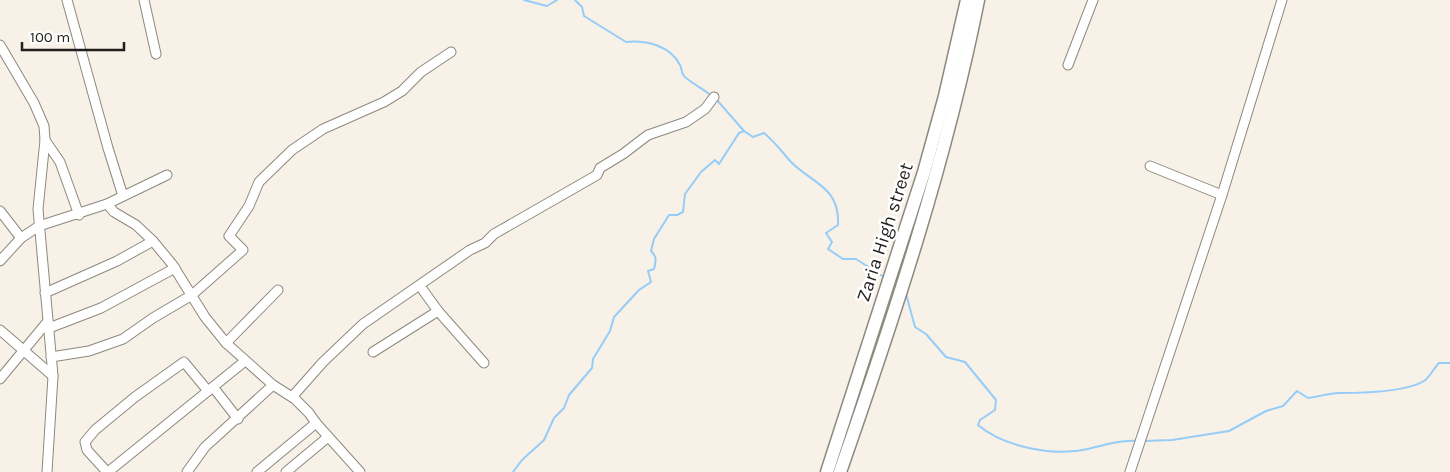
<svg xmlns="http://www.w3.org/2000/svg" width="1450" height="472" viewBox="0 0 1450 472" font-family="Karla,sans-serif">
	<rect width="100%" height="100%" fill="#f7f1e7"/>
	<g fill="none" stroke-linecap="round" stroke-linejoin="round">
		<g stroke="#95cdf8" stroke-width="2">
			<path d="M 524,0 L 547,6 L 557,0"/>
			<path d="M 575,0 L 582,7 L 584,16 L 626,42 C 645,40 670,45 680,65 C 682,68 681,73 684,76 C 686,79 707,92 712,96"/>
			<path d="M 716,99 L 744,131 L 753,137 L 764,133 C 775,142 782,152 791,162 C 813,184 840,187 838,225 L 826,233 L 832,242 L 828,249 L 843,259 L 856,259 L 884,277"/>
			<path d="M 906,294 L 915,327 L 926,334 L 946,357 L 965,362 L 996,400 L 995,410 L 980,420 L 978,425 C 1004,447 1054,457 1088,449 C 1104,445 1120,440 1137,441"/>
			<path d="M 1144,441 L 1172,440 L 1229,431 L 1266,411 L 1283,406 L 1297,391 L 1308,398 C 1318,397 1329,393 1339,393 C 1359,393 1406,392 1424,381 C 1429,378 1434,368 1439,363 L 1450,363"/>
			<path d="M 513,472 L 522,460 L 544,440 L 554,418 L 564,408 L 569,395 L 592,368 L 593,359 L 610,331 L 614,317 L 639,290 L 651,282 L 648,271 L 654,269 C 656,261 657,257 651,251 L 654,239 L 669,215 L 677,215 L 683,212 L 685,194 L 701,172 L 715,160 L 719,164 L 739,133 L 744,131"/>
		</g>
		<g stroke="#8d897f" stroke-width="11">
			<g id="street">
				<path d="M 67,0 L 108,148 L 123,196"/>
				<path d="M 144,0 L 156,54"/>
				<path d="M 0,45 L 34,103 L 44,126 L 45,140 L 38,209 L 53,376 L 47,472"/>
				<path d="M 1068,65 L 1093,0"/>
				<path d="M 45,140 L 60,162 L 79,215"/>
				<path d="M 1150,166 L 1222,195"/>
				<path d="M 107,204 L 114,212 L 136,225 L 153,241 L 172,264 L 205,317 L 226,343 L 273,385 L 295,399 L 309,413 L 316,423 L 360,472"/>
				<path d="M 0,211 L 21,238"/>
				<path d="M 0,261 L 21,238 L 39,226 L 107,204 L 167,175"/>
				<path d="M 420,286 L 438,311 L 484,363"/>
				<path d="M 45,293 L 117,261 L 153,241"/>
				<path d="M 49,328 L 101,308 L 175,268"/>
				<path d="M 0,330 L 53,376"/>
				<path d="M 226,343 L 278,290"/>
				<path d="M 373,352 L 438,311"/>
				<path d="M 51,357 L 89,351 L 123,339 L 153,318 L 192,295 L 243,250 L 229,236 L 249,206 L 259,182 L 292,150 L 323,129 L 384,102 L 402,91 L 421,72 L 451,52"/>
				<path d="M 0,379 L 48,321"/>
				<path d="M 213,387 L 238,419"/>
				<path d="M 292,397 L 323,362 L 363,324 L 470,250 L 485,243 L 494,234 L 597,175 L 600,168 L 623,154 L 648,135 L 686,122 L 705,109 L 714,97"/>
				<path d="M 107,472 L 87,450 L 85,442 L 95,430 L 135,397 L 184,362 L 208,391"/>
				<path d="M 108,472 L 245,361"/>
				<path d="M 187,472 L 205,447 L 273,385"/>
				<path d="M 257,472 L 316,423"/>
				<path d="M 286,472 L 328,437"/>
				<path d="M 1130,472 L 1222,195 L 1282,0"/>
			</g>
		</g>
		<g stroke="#8d897f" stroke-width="15">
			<g id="primary">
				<path d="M 827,472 L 924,172 L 945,96 L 967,0"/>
				<path d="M 840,472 C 894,317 946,161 978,0"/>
			</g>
		</g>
		<use href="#street" stroke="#fff" stroke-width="9"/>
		<use href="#primary" stroke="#fff" stroke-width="12"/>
	</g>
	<g text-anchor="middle" stroke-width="5" stroke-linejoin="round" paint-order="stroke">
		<g font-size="19" fill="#211f1b" stroke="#fff">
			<text transform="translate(884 232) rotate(-72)" y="7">Zaria High street</text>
		</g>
	</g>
	<path d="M22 42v8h102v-8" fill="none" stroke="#211f1b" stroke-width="2.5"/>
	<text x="30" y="42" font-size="15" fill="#211f1b" stroke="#ffffff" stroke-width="4" paint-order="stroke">100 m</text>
</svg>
